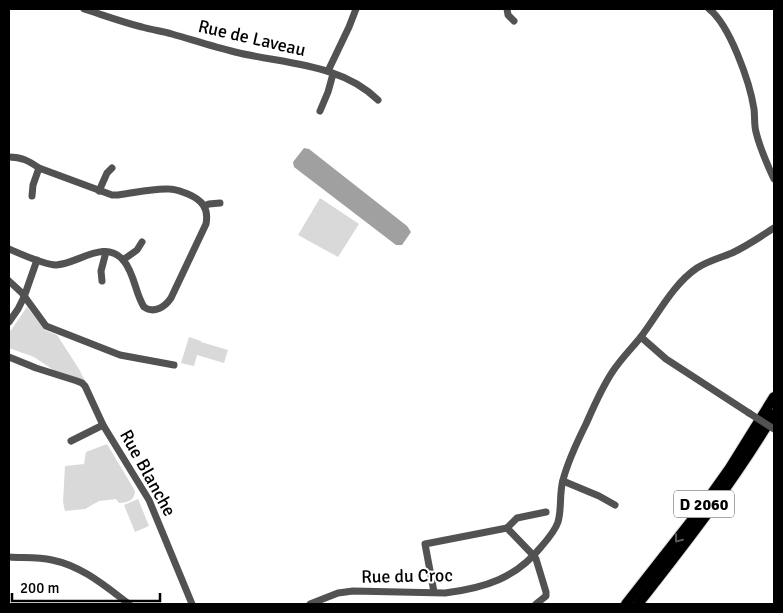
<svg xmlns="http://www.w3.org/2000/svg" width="783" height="613" viewBox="0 0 783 613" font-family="Signika,sans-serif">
	<rect width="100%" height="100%" fill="#fff"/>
	<g fill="#d9d9d9">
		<path d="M 320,198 L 359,224 L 338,257 L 298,235 Z"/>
		<path d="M 27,307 L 45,330 L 57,335 L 79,369 L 85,381 L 55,371 L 34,357 L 9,348 L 9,333 Z"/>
		<path d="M 189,337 L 201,341 L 201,342 L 228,350 L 224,363 L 197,355 L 194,366 L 181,363 Z"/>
		<path d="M 107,444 L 135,491 C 135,500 127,503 119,503 L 116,499 L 99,501 L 85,509 L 65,511 L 63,502 L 65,466 L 84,464 L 86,452 Z"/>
		<path d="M 138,499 L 149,526 L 135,532 L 124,505 Z"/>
	</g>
	<path fill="#a0a0a0" d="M 304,148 L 309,149 L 407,226 L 411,232 L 402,245 L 396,245 L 294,167 L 293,162 Z"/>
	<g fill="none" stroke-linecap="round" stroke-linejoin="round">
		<g stroke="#dbdbdb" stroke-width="12">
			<g id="highway">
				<path d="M 626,604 L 703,506 L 730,468 L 774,397"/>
				<path d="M 638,604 C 686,543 734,481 774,414"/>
			</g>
		</g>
		<g stroke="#525252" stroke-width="7">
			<path d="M 84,9 C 103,15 122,22 142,27 C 152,30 162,31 172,34 C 193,40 214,47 235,52 C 284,64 340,63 378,100"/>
			<path d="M 507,9 L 508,15 L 514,21"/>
			<path d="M 709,9 C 730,25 750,83 754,109 C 755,117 754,125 756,132 C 760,149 767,164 774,179"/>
			<path d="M 328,71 L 349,27 L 356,9"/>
			<path d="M 320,111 L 328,92 L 333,74"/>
			<path d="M 9,157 C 22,157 29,161 39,168 L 112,195 L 118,195 C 134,193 153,188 169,189 C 176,189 182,192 188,194 C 202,200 209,208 206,224 L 171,298 C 165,307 154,314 144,307 C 135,293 135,275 124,261 C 105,238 78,264 56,265 C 44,265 21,254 9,249"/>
			<path d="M 99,191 L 107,173 L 112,168"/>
			<path d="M 32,196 L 33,185 L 39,168"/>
			<path d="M 204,206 L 209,204 L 220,203"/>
			<path d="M 123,260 L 137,250 L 142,242"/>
			<path d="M 9,281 L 22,293 L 46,326 L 120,355 L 174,365"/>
			<path d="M 102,281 L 101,271 L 106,252"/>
			<path d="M 9,322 L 18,309 L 24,297 L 37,260"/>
			<path d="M 641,337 L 666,359 L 749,413"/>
			<path d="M 9,357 L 36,368 L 77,381 L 82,383 L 85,386 L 103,425 L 149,500 L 192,604"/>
			<path d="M 71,441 L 103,425"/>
			<path d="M 563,481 L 599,496 L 615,505"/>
			<path d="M 507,528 L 517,518 L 546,512"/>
			<path d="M 9,557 C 23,558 38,557 52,560 C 82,566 105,586 129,604"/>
			<path d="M 434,592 L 425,544 L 507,528 L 534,556 L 536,559 L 546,592 L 546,596 L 536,604"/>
			<path d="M 310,604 L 338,593 L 353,591 L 445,593 C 485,588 516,578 541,547 C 548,539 555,531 558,522 C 562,508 559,494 563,480 C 568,461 577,442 586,424 C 594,406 602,387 613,371 C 621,359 631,349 640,338 C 657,316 673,284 697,268 C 708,261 720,258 732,253 C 747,246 760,237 774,228"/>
		</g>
		<use href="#highway" stroke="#000" stroke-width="10"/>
		<path stroke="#525252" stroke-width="7" d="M 749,413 L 774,429"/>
	</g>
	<defs><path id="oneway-chevron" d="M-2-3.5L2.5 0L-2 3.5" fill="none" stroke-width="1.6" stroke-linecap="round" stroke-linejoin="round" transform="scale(1.25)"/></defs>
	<use stroke="#595959" href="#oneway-chevron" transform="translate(678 539) rotate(128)"/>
	<g text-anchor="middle" stroke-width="4" stroke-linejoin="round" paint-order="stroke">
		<rect fill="#fff" stroke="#4c4c4c" stroke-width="1" x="674" y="490.5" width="60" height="27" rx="4"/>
		<g font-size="16" font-weight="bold" fill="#000">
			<text x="704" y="510">D 2060</text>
		</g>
		<g font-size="18" fill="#000" stroke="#fff">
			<text transform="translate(252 38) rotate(13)" y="6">Rue de Laveau</text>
			<text transform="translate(148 473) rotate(61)" y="6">Rue Blanche</text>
			<text transform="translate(407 576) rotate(-1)" y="6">Rue du Croc</text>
		</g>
	</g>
	<rect width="783" height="613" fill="none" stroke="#000000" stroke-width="20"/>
	<path d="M12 593v8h148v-8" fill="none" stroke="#000000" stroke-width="2.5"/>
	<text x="20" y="593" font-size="15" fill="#000000" stroke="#ffffff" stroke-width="4" paint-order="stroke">200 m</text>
</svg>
